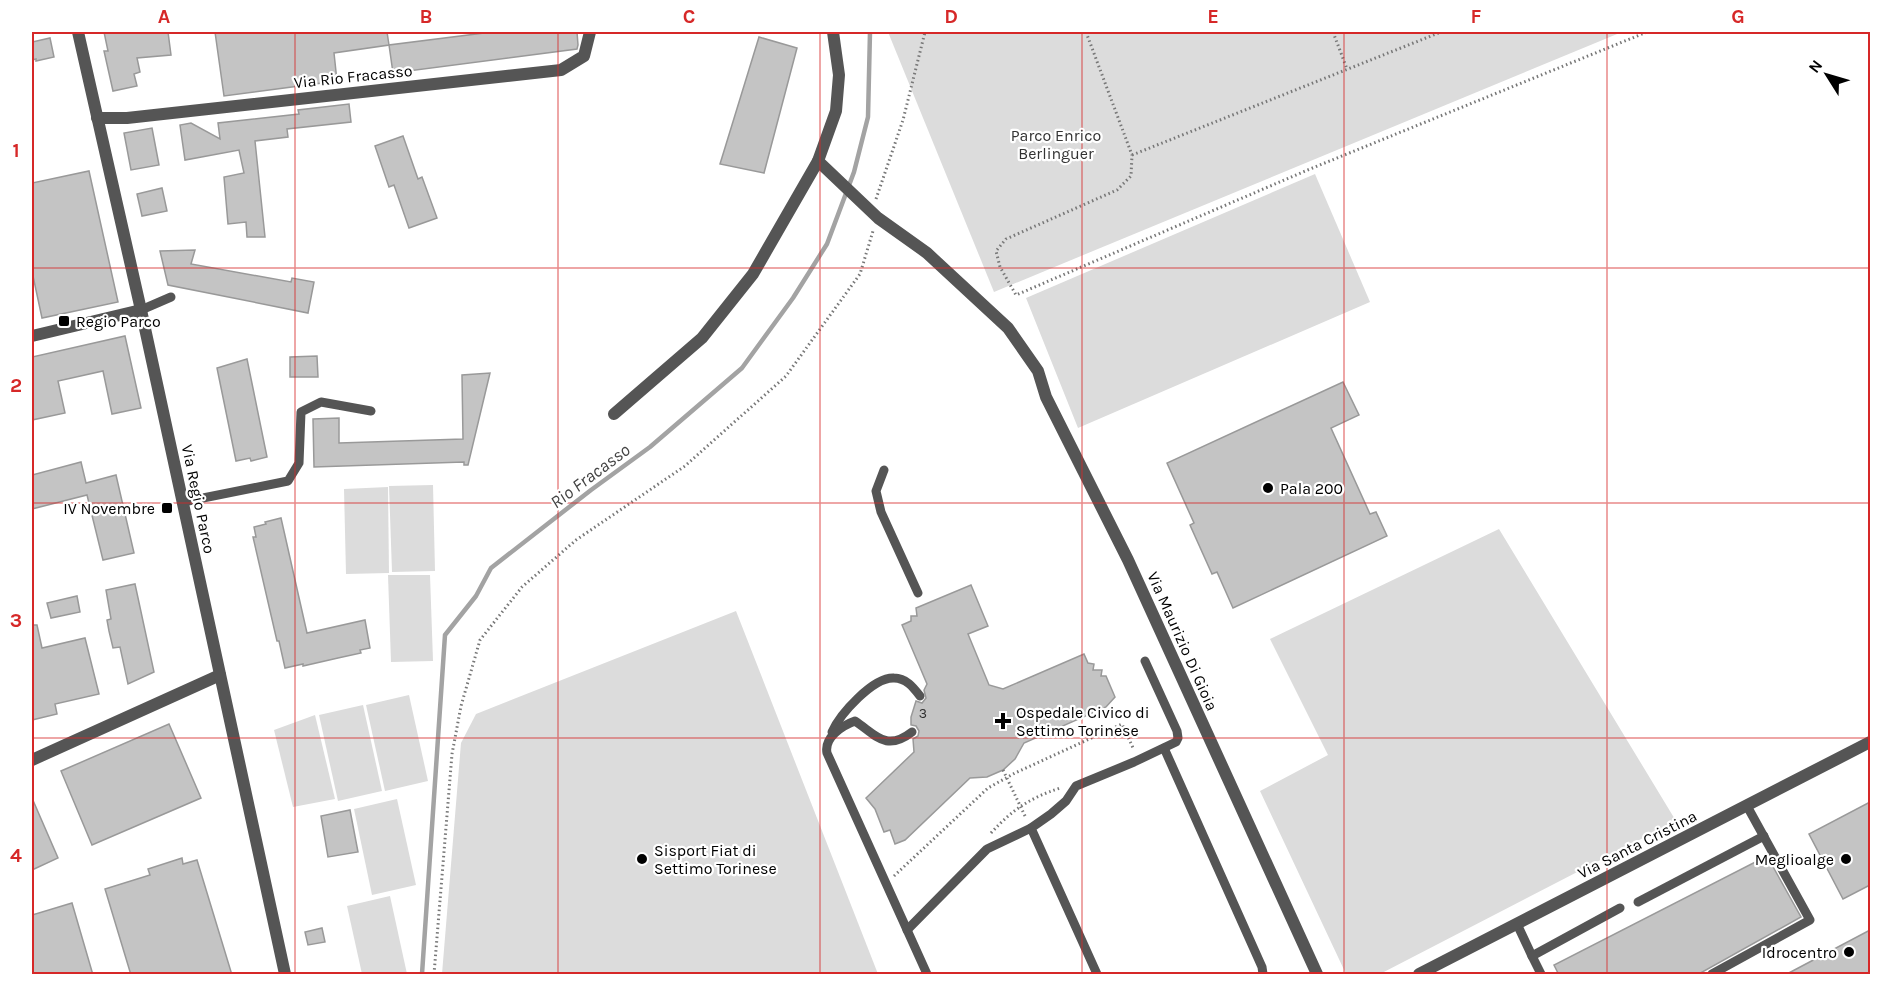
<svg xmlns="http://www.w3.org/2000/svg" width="1902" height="1006" viewBox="0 0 1902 1006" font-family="Karla,sans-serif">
	<rect width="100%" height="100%" fill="#fff"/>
	<g fill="#dcdcdc">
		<path d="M 888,32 L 1622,32 L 994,292 Z"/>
		<path d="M 1315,174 L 1370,302 L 1078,428 L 1026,298 Z"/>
		<path d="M 433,485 L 435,571 L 392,572 L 389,486 Z"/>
		<path d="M 388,487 L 389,573 L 346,574 L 344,489 Z"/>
		<path d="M 1499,529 L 1676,821 L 1380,974 L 1346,974 L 1260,791 L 1328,755 L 1270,639 Z"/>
		<path d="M 388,575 L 430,575 L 433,661 L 391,662 Z"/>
		<path d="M 736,611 L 878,974 L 442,974 L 461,743 L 476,714 Z"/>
		<path d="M 409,695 L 428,781 L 385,791 L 366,705 Z"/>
		<path d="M 363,705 L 382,791 L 338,801 L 319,715 Z"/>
		<path d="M 315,715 L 335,799 L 293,807 L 274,730 Z"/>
		<path d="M 397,799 L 416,885 L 372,895 L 354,809 Z"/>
		<path d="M 390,896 L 407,974 L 362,974 L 347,906 Z"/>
	</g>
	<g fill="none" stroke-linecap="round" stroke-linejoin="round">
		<path stroke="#a3a3a3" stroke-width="4.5" d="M 422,974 L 445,635 L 476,596 L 491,568 L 591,490 L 650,447 L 742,368 L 793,298 L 827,244 L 854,172 L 868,117 L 870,32"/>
	</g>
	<g fill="#c4c4c4" stroke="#999" stroke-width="1.5">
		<path d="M 104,32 L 131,32 L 131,33 L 168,32 L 171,55 L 137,58 L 140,72 L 134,74 L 137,86 L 113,91 L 104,51 L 108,51 Z"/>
		<path d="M 215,32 L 387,32 L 389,45 L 334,53 L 337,81 L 224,96 Z"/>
		<path d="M 492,32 L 577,32 L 578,45 L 577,49 L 393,73 L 389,45 Z"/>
		<path d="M 759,37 L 797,48 L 764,173 L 720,164 Z"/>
		<path d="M 50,38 L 54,57 L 36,61 L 36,59 L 32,60 L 32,42 Z"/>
		<path d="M 349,104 L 351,122 L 287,129 L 288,137 L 255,141 L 265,237 L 247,237 L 246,222 L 228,224 L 224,177 L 244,173 L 239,150 L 185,160 L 180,125 L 191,123 L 220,139 L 218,123 L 299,114 L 298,110 Z"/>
		<path d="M 152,128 L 159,165 L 131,170 L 124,133 Z"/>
		<path d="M 403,136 L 418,179 L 422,177 L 437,218 L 409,228 L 394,185 L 389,187 L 375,146 Z"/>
		<path d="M 89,171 L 118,302 L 42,318 L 33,276 L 32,277 L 32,183 Z"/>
		<path d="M 162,188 L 167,211 L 142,216 L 137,194 Z"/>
		<path d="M 195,250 L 191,264 L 291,282 L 292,278 L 314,282 L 308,313 L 168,285 L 160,251 Z"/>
		<path d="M 125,336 L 141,408 L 112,414 L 103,371 L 58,381 L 65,413 L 32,420 L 32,357 Z"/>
		<path d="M 317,356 L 318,377 L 290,377 L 290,357 Z"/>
		<path d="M 247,359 L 267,457 L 251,461 L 250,458 L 236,461 L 217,368 Z"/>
		<path d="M 490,373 L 468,465 L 464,465 L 464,462 L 314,467 L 313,419 L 339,418 L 339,443 L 463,439 L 462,375 Z"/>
		<path d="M 1343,382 L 1359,415 L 1331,428 L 1370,514 L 1376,512 L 1387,536 L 1233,608 L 1217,572 L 1212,574 L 1190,525 L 1194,523 L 1167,463 Z"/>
		<path d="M 81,462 L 86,483 L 116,475 L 134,553 L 103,560 L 87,495 L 32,509 L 32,475 Z"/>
		<path d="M 281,518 L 307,633 L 365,620 L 370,648 L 360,650 L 361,653 L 338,658 L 303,666 L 303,664 L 285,668 L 279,641 L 277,641 L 253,537 L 256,537 L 254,527 L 266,524 L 265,522 Z"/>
		<path d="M 135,584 L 154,672 L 128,684 L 120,647 L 113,648 L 109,631 L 107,620 L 111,619 L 106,590 Z"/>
		<path d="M 971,585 L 988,626 L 968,634 L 989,685 L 1003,689 L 1084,654 L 1088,663 L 1094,664 L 1093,670 L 1102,670 L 1101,676 L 1106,676 L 1115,697 L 1106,707 L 1024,743 L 1015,759 L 1003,770 L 987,777 L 970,778 L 905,840 L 895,844 L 890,830 L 884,832 L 875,809 L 866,798 L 914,752 L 913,739 L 918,736 L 919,731 L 916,726 L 911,725 L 911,717 L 916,701 L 922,703 L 926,698 L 924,690 L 927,684 L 902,625 L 911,621 L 911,616 L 917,616 L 916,608 Z"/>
		<path d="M 77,596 L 80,612 L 51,618 L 47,603 Z"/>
		<path d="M 32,625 L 37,625 L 42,648 L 85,638 L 99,694 L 55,704 L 57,714 L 32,720 Z"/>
		<path d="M 169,724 L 201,798 L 92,845 L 61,771 Z"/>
		<path d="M 32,798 L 58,858 L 32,870 Z"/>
		<path d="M 1870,802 L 1870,885 L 1843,899 L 1809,834 Z"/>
		<path d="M 350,810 L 358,852 L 328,857 L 321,816 Z"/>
		<path d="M 1767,856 L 1801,917 L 1697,975 L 1559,975 L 1554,965 Z"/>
		<path d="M 182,858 L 183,864 L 197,860 L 232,975 L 131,975 L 105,889 L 150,875 L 148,869 Z"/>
		<path d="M 72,903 L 93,975 L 32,975 L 32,915 Z"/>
		<path d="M 322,928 L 325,942 L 308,945 L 305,932 Z"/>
		<path d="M 1870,930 L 1870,975 L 1785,975 Z"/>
	</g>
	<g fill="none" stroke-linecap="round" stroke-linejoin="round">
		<g stroke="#777" stroke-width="3" stroke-dasharray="1.5 3" stroke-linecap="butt">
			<path d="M 1086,32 L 1132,155 L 1131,176 L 1117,190 L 1006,239 L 996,251 L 1000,267 L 1016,295 L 1310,169 L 1647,32"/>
			<path d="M 1333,32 L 1347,69"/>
			<path d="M 1132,155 L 1441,32"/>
			<path d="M 876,199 L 903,120 L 925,32"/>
			<path d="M 1003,770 L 1026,818"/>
			<path d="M 991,833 C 1013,809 1030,798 1060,788"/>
			<path d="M 894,876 L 988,788 L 1015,773 L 1122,724 L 1134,750"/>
			<path d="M 434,974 L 452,754 L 461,706 L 480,640 L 522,587 L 576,540 L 685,466 L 786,376 L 860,274 L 873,231"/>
		</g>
		<g stroke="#555" stroke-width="9">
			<path d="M 141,310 L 171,297"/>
			<path d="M 884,470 L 876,491 L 881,512 L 918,593"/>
			<path d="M 183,502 L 288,481 L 299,463 L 301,412 L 321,402 L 371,411"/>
			<path d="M 832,732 C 840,714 873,677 894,678 C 906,678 913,687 920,696"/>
			<path d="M 912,732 C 886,752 876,735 855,721 C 841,726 824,738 827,753 L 927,974"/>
			<path d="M 1164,748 L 1262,967 L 1263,974"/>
			<path d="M 1638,902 L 1764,836"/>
			<path d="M 1517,924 L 1532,956 L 1620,908"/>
			<path d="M 907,930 L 987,849 L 1031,828"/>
			<path d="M 1532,956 L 1541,974"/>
			<path d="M 1097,974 L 1031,828 L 1051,814 L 1066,801 L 1076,786 L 1134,762 L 1176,742 L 1178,738 L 1177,731 L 1145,661"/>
			<path d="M 1712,974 L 1810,920 L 1747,806"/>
		</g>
		<g stroke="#555" stroke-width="12">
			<path d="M 97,118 L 127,118 L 561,70 L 584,56 L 590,32"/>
			<path d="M 818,161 L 878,218 L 927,253 L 1008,328 L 1038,371 L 1046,397 L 1128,560 L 1317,974"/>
			<path d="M 614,414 L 702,338 L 753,274 L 818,161 L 836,111 L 839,75 L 833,32"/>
			<path d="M 32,760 L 220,675"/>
		</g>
		<g stroke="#555" stroke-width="12">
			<path d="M 78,32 L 141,310 L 285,974"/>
			<path d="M 32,336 L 141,310"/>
			<path d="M 1419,974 L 1870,742"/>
		</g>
	</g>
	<path fill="none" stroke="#d62828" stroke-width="1.5" stroke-opacity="0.55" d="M 295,32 L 295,974M 558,32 L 558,974M 820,32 L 820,974M 1082,32 L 1082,974M 1344,32 L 1344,974M 1607,32 L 1607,974M 32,268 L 1870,268M 32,503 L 1870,503M 32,738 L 1870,738"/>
	<g fill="#000" stroke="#fff" stroke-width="2">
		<rect x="58" y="315" width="12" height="12" rx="3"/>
		<circle cx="1268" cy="488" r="6"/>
		<rect x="161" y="502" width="12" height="12" rx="3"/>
		<path d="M1000 712h6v6h6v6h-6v6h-6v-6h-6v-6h6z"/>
		<circle cx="642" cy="859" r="6"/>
		<circle cx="1846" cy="859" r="6"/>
		<circle cx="1849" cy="952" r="6"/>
	</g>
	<g text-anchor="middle" stroke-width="4.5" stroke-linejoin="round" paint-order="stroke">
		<g font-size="14" fill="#313131">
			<text x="923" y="718">3</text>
		</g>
		<g font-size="16" fill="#000" stroke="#fff">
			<text transform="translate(353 76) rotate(-6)" y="6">Via Rio Fracasso</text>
			<text transform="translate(199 499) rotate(78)" y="6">Via Regio Parco</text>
			<text transform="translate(1183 641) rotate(66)" y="6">Via Maurizio Di Gioia</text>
			<text transform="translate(1637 844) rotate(-27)" y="6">Via Santa Cristina</text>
		</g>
		<g font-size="16" fill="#333" stroke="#fff">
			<text x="1056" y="141">Parco Enrico<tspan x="1056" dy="18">Berlinguer</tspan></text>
		</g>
		<g font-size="16" fill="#000" stroke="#fff" text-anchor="start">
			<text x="76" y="327">Regio Parco</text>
			<text x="1280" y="494">Pala 200</text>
			<text x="155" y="514" text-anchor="end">IV Novembre</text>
			<text x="1016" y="718">Ospedale Civico di<tspan x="1016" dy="18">Settimo Torinese</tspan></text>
			<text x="654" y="856">Sisport Fiat di<tspan x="654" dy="18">Settimo Torinese</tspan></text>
			<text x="1834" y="865" text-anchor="end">Meglioalge</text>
			<text x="1837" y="958" text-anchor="end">Idrocentro</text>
		</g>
		<g font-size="18" font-style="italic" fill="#444" stroke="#fff">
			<text transform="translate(590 476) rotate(-37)" y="6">Rio Fracasso</text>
		</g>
	</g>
	<rect width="1902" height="1006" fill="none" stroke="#ffffff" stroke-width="66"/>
	<g transform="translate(1827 75) rotate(307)" stroke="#ffffff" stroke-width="4.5" paint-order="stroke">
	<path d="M0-4.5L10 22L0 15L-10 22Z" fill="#000000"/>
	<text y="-9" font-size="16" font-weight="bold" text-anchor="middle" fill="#000000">N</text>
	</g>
	<rect x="33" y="33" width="1836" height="940" fill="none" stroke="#d62828" stroke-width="2"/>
	<g font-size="20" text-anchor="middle" font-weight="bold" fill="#d62828">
		<text x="164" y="23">A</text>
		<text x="426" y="23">B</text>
		<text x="689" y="23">C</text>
		<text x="951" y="23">D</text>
		<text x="1213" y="23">E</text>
		<text x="1476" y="23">F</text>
		<text x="1738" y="23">G</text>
		<text x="16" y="157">1</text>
		<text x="16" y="392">2</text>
		<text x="16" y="627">3</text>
		<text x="16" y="862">4</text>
	</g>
</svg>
